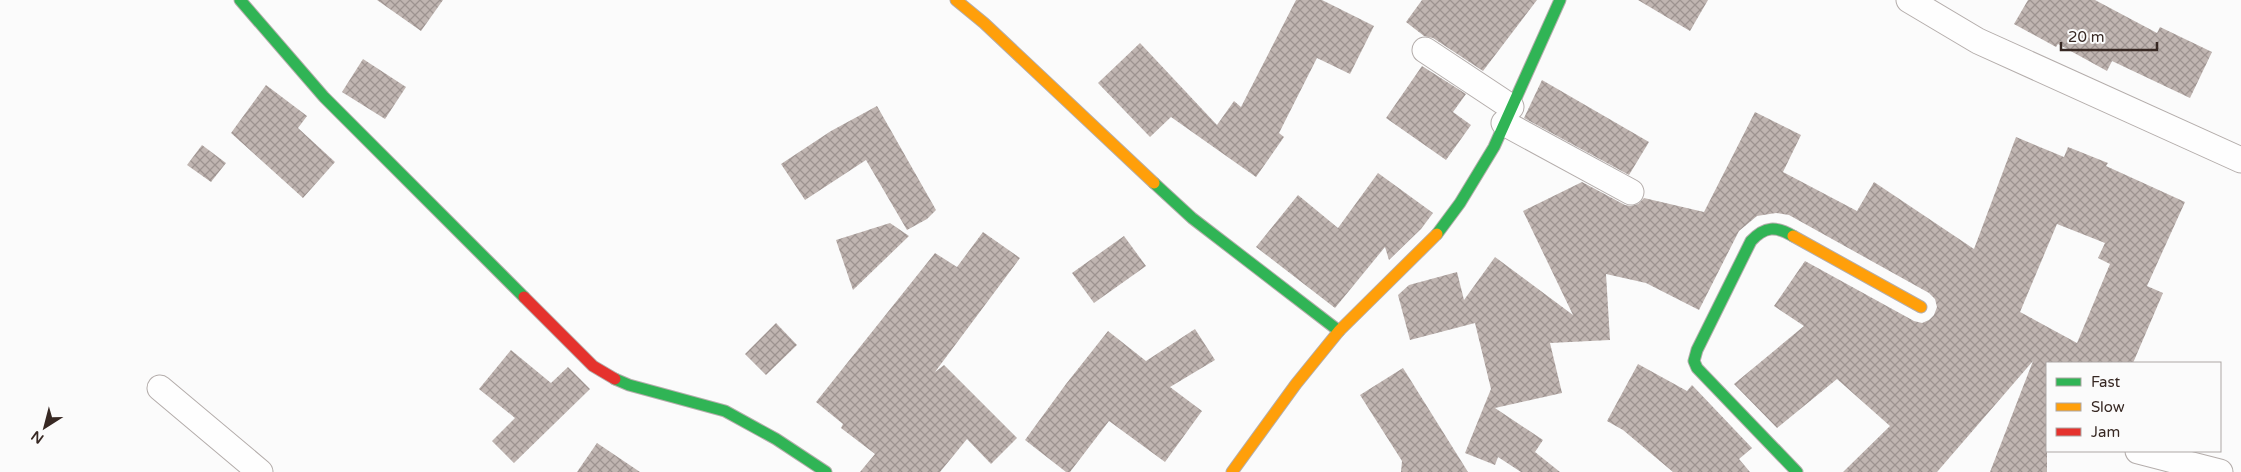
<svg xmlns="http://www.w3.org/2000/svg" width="2241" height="472" viewBox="0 0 2241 472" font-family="'Varela Round',sans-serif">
	<defs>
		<pattern id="building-cross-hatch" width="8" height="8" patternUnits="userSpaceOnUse" patternTransform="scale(1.25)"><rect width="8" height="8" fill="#c0b5b1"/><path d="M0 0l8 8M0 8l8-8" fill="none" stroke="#9d9390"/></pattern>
	</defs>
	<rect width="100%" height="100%" fill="#fbfbfb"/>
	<g fill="url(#building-cross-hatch)" fill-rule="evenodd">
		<path d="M 377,0 L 443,0 L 421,31 Z"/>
		<path d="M 1296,0 L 1322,0 L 1374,26 L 1350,74 L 1317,58 L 1279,133 L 1284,137 L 1256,177 L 1171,117 L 1150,137 L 1098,83 L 1140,43 L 1217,125 L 1234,101 L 1241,107 Z"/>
		<path d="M 1422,0 L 1537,0 L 1483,71 L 1433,38 L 1424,36 L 1406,22 Z"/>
		<path d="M 1638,0 L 1708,0 L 1690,31 Z"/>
		<path d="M 2028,0 L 2095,0 L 2157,33 L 2160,27 L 2212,52 L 2190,98 L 2112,61 L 2107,71 L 2058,44 L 2056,47 L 2014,24 Z"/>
		<path d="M 363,59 L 406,87 L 385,119 L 342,92 Z"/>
		<path d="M 1422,66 L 1466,94 L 1453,112 L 1471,125 L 1446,160 L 1386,118 Z"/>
		<path d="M 1542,80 L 1649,142 L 1629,175 L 1524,118 Z"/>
		<path d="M 266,85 L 307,116 L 298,128 L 335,162 L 303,198 L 231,133 Z"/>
		<path d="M 877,106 L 936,210 L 927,219 L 907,230 L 866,160 L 805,200 L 781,164 L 831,131 Z"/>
		<path d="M 1755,112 L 1801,135 L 1783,172 L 1857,211 L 1874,182 L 1974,249 L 2016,137 L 2064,157 L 2068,147 L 2108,163 L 2106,166 L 2185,202 L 2147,286 L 2163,293 L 2133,363 L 2047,363 L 2047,472 L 1990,472 L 2033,361 L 1937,472 L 1843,472 L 1890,426 L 1837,379 L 1777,428 L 1734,384 L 1804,326 L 1774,306 L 1805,261 L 1914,321 L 1922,323 L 1929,320 L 1934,315 L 1937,307 L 1935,299 L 1929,293 L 1789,215 L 1776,213 L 1757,216 L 1739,231 L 1699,310 L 1646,283 L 1606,274 L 1610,340 L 1550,343 L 1562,393 L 1495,408 L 1543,440 L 1535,452 L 1560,472 L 1521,472 L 1498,457 L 1495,465 L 1465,453 L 1491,389 L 1475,323 L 1410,340 L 1398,295 L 1409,285 L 1457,272 L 1464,300 L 1495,257 L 1573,315 L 1523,211 L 1582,182 L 1625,205 L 1631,206 L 1638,204 L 1644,198 L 1704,212 ZM 2057,224 L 2105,243 L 2098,258 L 2110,264 L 2077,343 L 2020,312 Z"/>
		<path d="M 202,145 L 226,163 L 211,182 L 187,165 Z"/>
		<path d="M 1378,173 L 1433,213 L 1421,229 L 1389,260 L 1385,247 L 1335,308 L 1256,247 L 1298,195 L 1338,228 Z"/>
		<path d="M 890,223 L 909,236 L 853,290 L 836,240 Z"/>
		<path d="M 983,232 L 1020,258 L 935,372 L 944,365 L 1017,438 L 991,464 L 967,439 L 940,472 L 860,472 L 875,454 L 841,428 L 843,424 L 816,402 L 935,253 L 957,267 Z"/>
		<path d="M 1124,236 L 1146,266 L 1094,303 L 1072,273 Z"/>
		<path d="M 776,323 L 797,345 L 766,375 L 745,354 Z"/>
		<path d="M 1195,329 L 1215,360 L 1170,387 L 1202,411 L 1165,462 L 1109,421 L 1070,472 L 1066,472 L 1025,440 L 1066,384 L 1108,331 L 1146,361 Z"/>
		<path d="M 511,350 L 551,383 L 568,367 L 590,389 L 514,463 L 492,441 L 515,418 L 479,389 Z"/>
		<path d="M 1638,364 L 1687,391 L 1692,385 L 1752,448 L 1739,459 L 1750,472 L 1673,472 L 1623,430 L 1607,421 Z"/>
		<path d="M 1403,368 L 1468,472 L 1401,472 L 1402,461 L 1360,395 Z"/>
		<path d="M 597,443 L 640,472 L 577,472 Z"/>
	</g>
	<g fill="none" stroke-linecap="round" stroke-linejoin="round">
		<g stroke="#b4adab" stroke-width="27">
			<g id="street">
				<path d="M 1909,0 L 1978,41 L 2241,160"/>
				<path d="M 1425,50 L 1511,107"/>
				<path d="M 1504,123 L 1631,192"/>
				<path d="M 160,388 L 260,472"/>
				<path d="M 2138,451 L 2220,472"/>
			</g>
		</g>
		<g stroke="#b4adab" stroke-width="13">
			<g id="fast">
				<path d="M 240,0 L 324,97 L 524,297"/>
				<path d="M 1154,183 L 1192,218 L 1339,331"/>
				<path d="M 1437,234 L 1460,203 L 1494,147 L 1560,0"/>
				<path d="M 1793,236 C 1776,226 1765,226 1751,241 L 1697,350 L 1694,361 L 1697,368 L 1797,472"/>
				<path d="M 615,379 L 629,385 L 725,411 L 776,439 L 826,472"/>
			</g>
		</g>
		<g stroke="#b4adab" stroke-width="13">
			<g id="slow">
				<path d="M 956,0 L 984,23 L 1154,183"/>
				<path d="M 1793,236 L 1921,307"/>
				<path d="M 1232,472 L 1296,384 L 1339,331 L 1437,234"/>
			</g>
		</g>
		<g stroke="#b4adab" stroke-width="13">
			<path id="jam" d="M 524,297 L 593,366 L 615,379"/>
		</g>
		<use href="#street" stroke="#fefefe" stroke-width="25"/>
		<use href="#fast" stroke="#30b455" stroke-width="11"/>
		<use href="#slow" stroke="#ff9f0a" stroke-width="11"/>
		<use href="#jam" stroke="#e5322d" stroke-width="11"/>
	</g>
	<rect x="2046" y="362" width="175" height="90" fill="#fbfbfb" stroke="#ada7a5"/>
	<rect x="2056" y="378" width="25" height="8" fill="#30b455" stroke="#ada7a5"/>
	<text x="2091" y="387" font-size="15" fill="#372823">Fast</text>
	<rect x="2056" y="403" width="25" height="8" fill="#ff9f0a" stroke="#ada7a5"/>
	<text x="2091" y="412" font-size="15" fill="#372823">Slow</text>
	<rect x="2056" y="428" width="25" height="8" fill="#e5322d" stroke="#ada7a5"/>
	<text x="2091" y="437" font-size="15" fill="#372823">Jam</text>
	<g transform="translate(45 427) rotate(216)" stroke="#fbfbfb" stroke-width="4" paint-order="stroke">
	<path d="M0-4L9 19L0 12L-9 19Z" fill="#372823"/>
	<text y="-8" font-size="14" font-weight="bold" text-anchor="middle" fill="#372823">N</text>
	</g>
	<path d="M2061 42v8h96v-8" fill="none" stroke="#372823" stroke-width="2.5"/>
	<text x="2068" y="42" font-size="15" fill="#372823" stroke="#fbfbfb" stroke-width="4" paint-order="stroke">20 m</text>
</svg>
